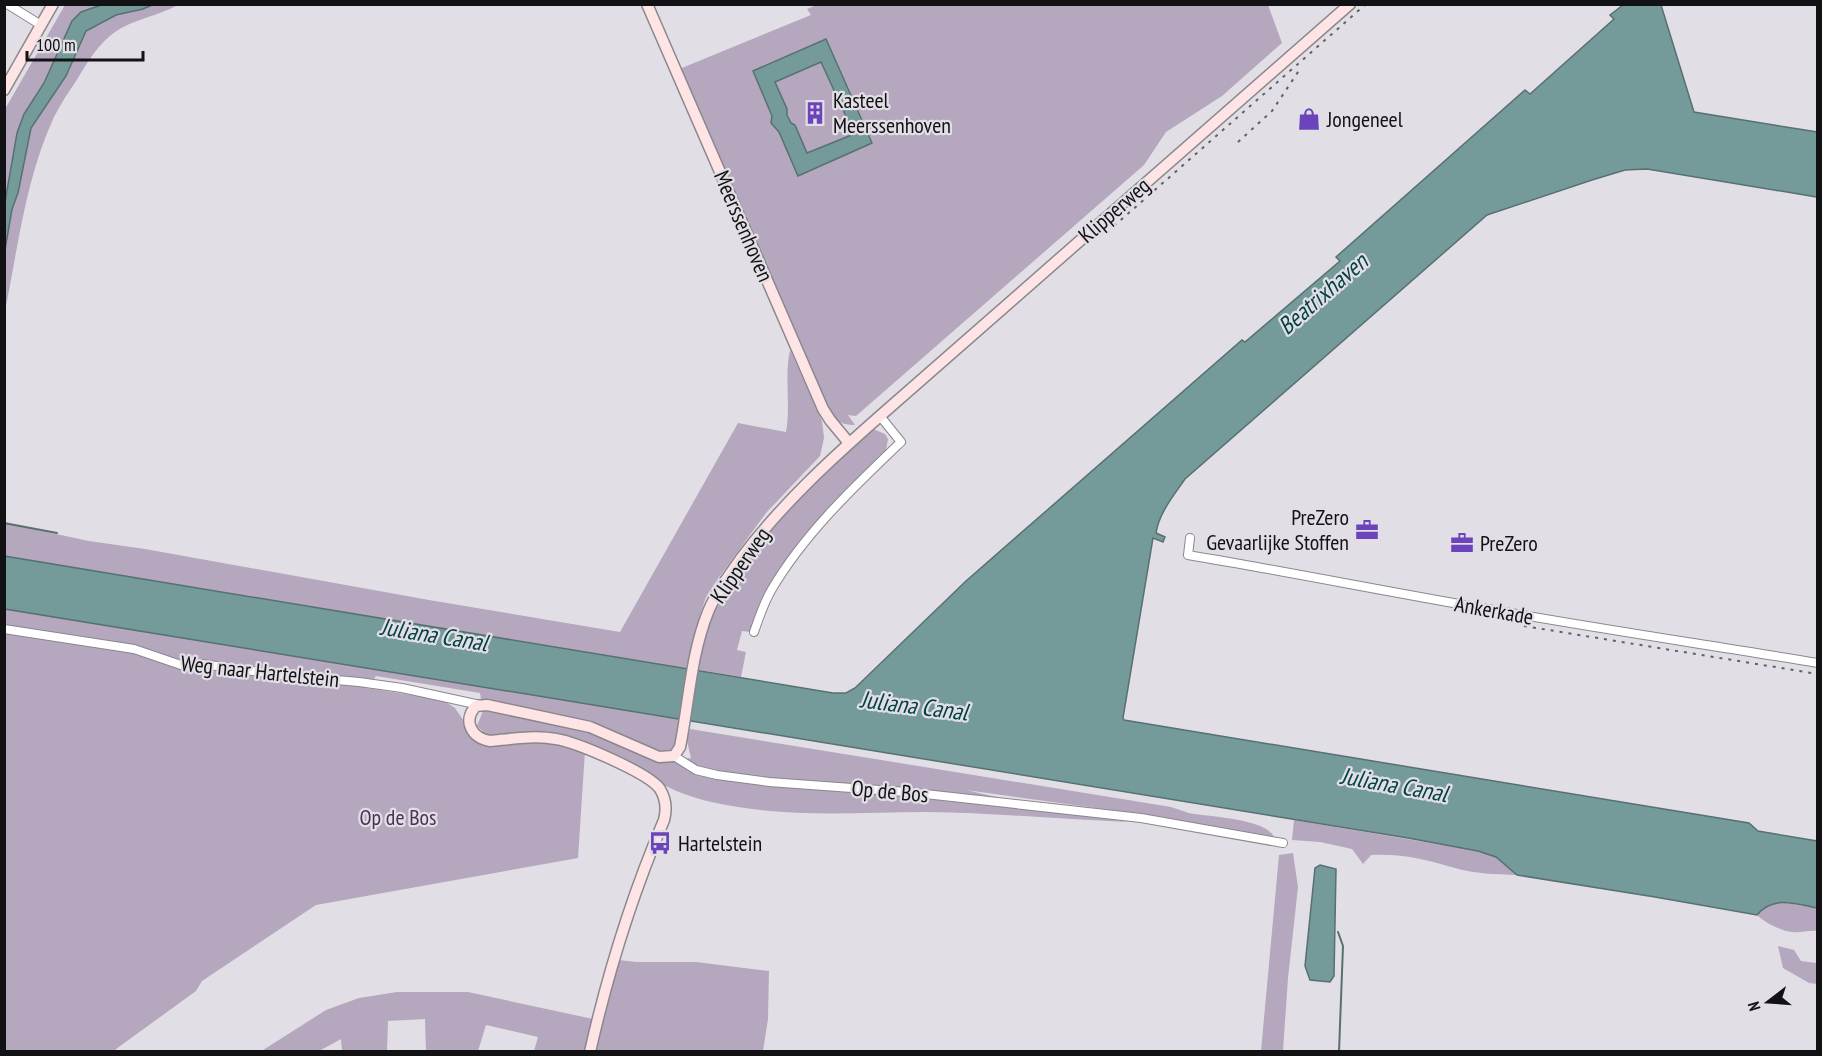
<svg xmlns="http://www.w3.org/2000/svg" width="1822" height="1056" viewBox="0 0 1822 1056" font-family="'PT Sans Narrow',sans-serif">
	<rect width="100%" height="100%" fill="#e2dee5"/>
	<g fill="#b5a7bd" fill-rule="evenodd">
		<path d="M 819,4 L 1268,5 L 1282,43 L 1222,96 L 1166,132 L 1144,165 L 856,416 L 848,415 L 855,425 C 845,425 839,423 832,416 L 677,70 L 811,15 L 807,9 ZM 826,39 L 872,143 L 798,176 L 779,132 L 771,123 L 772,116 L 753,71 Z"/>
		<path d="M 65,5 L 101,5 L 81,12 L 44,83 L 37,93 L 17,133 L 5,202 L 5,109 Z"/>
		<path d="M 152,5 L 178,5 C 158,16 134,19 115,32 C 99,43 88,61 78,78 C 70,90 61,103 54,117 C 26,177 18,247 5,311 L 5,250 L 12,209 L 18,193 L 31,128 L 66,76 L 86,30 L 116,15 L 143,9 Z"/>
		<path d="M 822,62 L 854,134 L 807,153 L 787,115 L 775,82 Z"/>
		<path d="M 790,350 L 822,421 L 824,438 L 820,456 L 766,513 L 719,577 L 706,597 L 700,615 L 688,669 L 5,556 L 4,523 L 89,541 L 145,549 L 429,600 L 620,632 L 738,423 L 786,432 C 791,404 784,377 790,350 Z"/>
		<path d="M 873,429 L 885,434 L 888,439 L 886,450 L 846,489 L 785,562 L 767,589 L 750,632 L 742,631 L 737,650 L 746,652 L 741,677 L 699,670 C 701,654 702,636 710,621 C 736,566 774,520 817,477 C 834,460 854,445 873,429 Z"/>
		<path d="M 4,609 L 680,719 L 675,749 L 664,751 L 650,748 L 660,762 L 691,758 L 687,741 L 690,729 L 1171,807 C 1177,809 1183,811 1189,813 C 1208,817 1265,818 1274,837 L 1110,810 L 966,790 L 1062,812 L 1128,822 C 1061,819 994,813 927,812 C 867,812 805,817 745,808 C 719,804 690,799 666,786 C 629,766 595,738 552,732 C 533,729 507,735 488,736 L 477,726 L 483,711 L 480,693 L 376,676 L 367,688 L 443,700 L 455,708 L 473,735 L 559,743 L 585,751 L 578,858 L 316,905 L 202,981 L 196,991 L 116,1049 L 115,1051 L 5,1051 Z"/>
		<path d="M 1294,820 L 1478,851 L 1496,857 L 1517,875 C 1496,874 1475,874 1455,868 C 1428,860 1401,853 1371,855 L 1363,864 L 1352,849 L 1320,842 L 1292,840 Z"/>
		<path d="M 1293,853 L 1298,887 L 1288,978 L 1283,1051 L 1261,1051 L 1279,855 Z"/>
		<path d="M 1780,902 L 1817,908 L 1817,931 C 1809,930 1801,933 1792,932 C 1782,931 1765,923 1757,915 C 1763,907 1770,904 1780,902 Z"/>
		<path d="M 1778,946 L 1794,950 L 1801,961 L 1817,963 L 1817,984 L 1809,983 L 1783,968 Z"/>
		<path d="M 619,960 L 636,962 L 696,962 L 769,971 L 768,1019 L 763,1051 L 595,1052 Z"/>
		<path d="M 397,992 L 468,992 L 593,1019 L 586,1051 L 534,1051 L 538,1037 L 486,1025 L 478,1051 L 426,1051 L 425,1019 L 388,1021 L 387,1051 L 342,1051 L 341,1039 L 319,1051 L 260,1052 L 326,1010 L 359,998 Z"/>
	</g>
	<g fill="#749a9a" stroke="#577172" stroke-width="1.5" fill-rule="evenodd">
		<path d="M 101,5 L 152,5 L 143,9 L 116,15 L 86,31 L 66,76 L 31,128 L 18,193 L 12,209 L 5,250 L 5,202 L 17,133 L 24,114 L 44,83 L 72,21 L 81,12 Z"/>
		<path d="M 1623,5 L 1661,5 L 1694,112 L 1817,132 L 1817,197 L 1647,169 L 1625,170 L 1592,180 L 1487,215 L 1185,479 C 1174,495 1159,513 1156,533 L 1165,537 L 1163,542 L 1153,538 L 1123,718 L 1124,720 L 1749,823 L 1758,831 L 1817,841 L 1817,908 C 1796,904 1773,895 1757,915 L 1655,897 L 1517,875 L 1496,857 L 1478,851 L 1408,838 L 5,609 L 4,556 L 833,693 L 846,693 L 855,688 L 966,581 L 1242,340 L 1245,342 L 1340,261 L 1336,257 L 1525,90 L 1530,94 L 1614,19 L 1610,15 Z"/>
		<path d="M 826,39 L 872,143 L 798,176 L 779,132 L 771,123 L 772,116 L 753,71 ZM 821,62 L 854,134 L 807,153 L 795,125 L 791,123 L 787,115 L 787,109 L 775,82 Z"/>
		<path d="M 1320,865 L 1336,869 L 1334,976 L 1330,982 L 1310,980 L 1305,966 L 1315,868 Z"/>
	</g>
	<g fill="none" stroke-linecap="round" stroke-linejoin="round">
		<g stroke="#577172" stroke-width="2">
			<path d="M 4,523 L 57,533"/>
			<path d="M 1338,932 L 1343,946 L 1339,1052"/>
		</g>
		<g stroke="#8a878d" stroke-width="10">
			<g id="street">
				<path d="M 7,4 L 41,25"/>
				<path d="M 1190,538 L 1188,555 C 1296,573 1403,595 1511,613 C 1613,631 1716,646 1818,663"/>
				<path d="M 4,629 L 134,649 L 181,665 L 202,664 L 281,675 L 359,682 L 402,688 L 480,705"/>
				<path d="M 754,632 C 759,618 764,602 772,589 C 805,533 854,487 901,442 L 880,416"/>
				<path d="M 674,756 L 696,770 L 717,775 L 769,782 L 907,792 L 1141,818 L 1283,843"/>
			</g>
		</g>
		<g stroke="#8a878d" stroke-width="13">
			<g id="secondary">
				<path d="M 647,4 L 823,409 L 830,420 L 849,443"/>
				<path d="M 4,90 L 53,4"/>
				<path d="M 590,1052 C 608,972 632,895 664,820 C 667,809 666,799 660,789 C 649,773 576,742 556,739 C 535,735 511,739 490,741 C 472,738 462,721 476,706 L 487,705 L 590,727 L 659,757 L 674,756 L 680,747 C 689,702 691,654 708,612 C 716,592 730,574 742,557 C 782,504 830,460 880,416 L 1350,4"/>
			</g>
		</g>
		<use href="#street" stroke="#fff" stroke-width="8"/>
		<use href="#secondary" stroke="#fee4e4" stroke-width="10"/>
		<g stroke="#615f63" stroke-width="2" stroke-dasharray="3 6" stroke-linecap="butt">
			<path d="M 1238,142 L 1272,111 L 1300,69"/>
			<path d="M 1114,226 L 1366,4"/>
			<path d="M 1524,626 L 1818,674"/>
		</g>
	</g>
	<defs>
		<g id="building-bare" transform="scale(1.8)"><path d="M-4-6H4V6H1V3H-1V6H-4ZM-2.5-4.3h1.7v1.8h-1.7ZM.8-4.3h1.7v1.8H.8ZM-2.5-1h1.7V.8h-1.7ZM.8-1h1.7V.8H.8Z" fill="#6b44bc" stroke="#e2dee5" stroke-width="2.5" paint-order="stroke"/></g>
		<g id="shop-bare" transform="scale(1.8)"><path d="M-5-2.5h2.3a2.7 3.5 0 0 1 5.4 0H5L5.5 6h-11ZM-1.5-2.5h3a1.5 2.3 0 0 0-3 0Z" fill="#6b44bc" stroke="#e2dee5" stroke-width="2.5" paint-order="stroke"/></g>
		<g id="office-bare" transform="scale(1.8)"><path d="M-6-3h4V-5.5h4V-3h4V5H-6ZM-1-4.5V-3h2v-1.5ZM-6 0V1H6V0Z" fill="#6b44bc" stroke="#e2dee5" stroke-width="2.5" paint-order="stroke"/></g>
		<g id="bus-bare" transform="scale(1.8)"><path d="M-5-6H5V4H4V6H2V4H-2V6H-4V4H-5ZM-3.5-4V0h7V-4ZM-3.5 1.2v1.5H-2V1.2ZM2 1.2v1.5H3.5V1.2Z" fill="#6b44bc" stroke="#e2dee5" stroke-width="2.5" paint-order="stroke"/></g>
	</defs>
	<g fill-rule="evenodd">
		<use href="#building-bare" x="815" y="113"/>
		<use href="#shop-bare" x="1309" y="119"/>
		<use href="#office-bare" x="1367" y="530"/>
		<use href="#office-bare" x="1462" y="543"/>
		<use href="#bus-bare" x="660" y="843"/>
	</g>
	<g text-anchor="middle" stroke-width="4.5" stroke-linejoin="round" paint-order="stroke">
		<g font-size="22" fill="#121113" stroke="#e2dee5" text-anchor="start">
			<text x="833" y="108">Kasteel<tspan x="833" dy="25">Meerssenhoven</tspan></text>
			<text x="1327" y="127">Jongeneel</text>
			<text x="1349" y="525" text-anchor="end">PreZero<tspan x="1349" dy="25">Gevaarlijke Stoffen</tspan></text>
			<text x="1480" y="551">PreZero</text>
			<text x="678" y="851">Hartelstein</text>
		</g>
		<g font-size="22" fill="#121113" stroke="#e2dee5">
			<text transform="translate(1114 210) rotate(-41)" y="8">Klipperweg</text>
			<text transform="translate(744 226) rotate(67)" y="8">Meerssenhoven</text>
			<text transform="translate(740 565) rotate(-55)" y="8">Klipperweg</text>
			<text transform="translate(1494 610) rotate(10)" y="8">Ankerkade</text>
			<text transform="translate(260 671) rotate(6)" y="8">Weg naar Hartelstein</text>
			<text transform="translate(890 791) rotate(5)" y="8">Op de Bos</text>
		</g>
		<g font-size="22" fill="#4b3158" stroke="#e2dee5">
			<text x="398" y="825">Op de Bos</text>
		</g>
		<g font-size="24" font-style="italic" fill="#034244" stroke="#e2dee5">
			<text transform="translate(1323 294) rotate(-41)" y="8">Beatrixhaven</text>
			<text transform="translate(434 635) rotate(9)" y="8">Juliana Canal</text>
			<text transform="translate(914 706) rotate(7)" y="8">Juliana Canal</text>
			<text transform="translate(1394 785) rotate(10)" y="8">Juliana Canal</text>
		</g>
	</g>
	<rect width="1822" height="1056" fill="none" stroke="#121113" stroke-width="12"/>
	<g transform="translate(1768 1002) rotate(253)" stroke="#e2dee5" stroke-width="4.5" paint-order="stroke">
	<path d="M0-4.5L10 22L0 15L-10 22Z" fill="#121113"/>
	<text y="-9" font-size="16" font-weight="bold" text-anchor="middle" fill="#121113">N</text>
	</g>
	<path d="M27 51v9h116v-9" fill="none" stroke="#121113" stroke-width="3"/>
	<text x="36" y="51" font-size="18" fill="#121113" stroke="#e2dee5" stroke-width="4.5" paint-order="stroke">100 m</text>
</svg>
